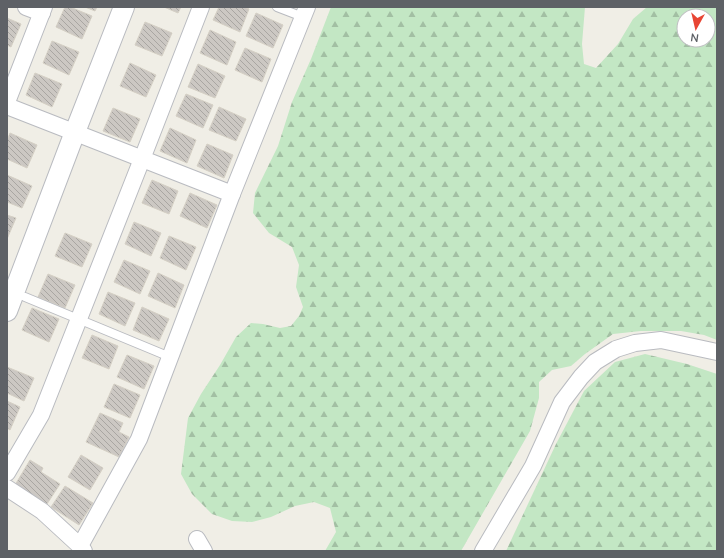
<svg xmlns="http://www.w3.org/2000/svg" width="724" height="558" viewBox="0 0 724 558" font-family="'Nunito Sans',sans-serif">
	<defs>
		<pattern id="forest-firs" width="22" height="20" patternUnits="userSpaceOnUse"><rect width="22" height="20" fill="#c3e7c4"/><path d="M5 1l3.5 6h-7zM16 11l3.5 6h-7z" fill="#a2bfa3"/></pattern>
		<pattern id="building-back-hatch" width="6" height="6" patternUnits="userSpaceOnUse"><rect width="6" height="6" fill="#ccc8c3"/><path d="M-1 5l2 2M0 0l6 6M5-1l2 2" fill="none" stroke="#a9a6a2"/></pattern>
	</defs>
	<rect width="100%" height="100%" fill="#f0eee6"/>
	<g fill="url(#forest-firs)" fill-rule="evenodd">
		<path d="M 331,7 L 585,7 L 582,44 L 584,64 L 596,68 L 618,44 L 633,19 L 647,7 L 717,7 L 717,340 L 704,335 L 681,331 L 641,331 L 613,334 L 585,354 L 571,366 L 552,370 L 539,382 L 539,398 L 530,431 L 461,551 L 325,551 L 336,532 L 330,508 L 314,502 L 295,506 L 271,517 L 252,522 L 232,521 L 212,514 L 192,494 L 181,474 L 188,418 L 201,394 L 220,365 L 236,337 L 251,323 L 263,324 L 280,328 L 291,326 L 299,316 L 303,307 L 296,287 L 299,265 L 292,247 L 269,233 L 253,213 L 255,193 L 278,146 L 292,102 L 311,59 ZM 684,16 L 708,16 L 708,40 L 684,40 Z"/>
		<path d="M 645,354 L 687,364 L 717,374 L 717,551 L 506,551 L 556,444 L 584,391 L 615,362 Z"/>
	</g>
	<g fill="url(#building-back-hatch)" stroke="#d5d0c5">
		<path d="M 65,7 L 70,7 L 92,16 L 82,39 L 56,27 Z"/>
		<path d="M 85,7 L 97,7 L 95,11 Z"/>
		<path d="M 164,7 L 181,7 L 178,13 Z"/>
		<path d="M 219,7 L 244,7 L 249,9 L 240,32 L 213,20 Z"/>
		<path d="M 256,13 L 283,25 L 273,48 L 246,36 Z"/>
		<path d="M 7,18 L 21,24 L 11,47 L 7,45 Z"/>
		<path d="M 145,22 L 172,33 L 162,56 L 135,45 Z"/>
		<path d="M 210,30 L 236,42 L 227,65 L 200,53 Z"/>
		<path d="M 52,41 L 79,52 L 69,75 L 43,63 Z"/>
		<path d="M 245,48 L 271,59 L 262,82 L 235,70 Z"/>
		<path d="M 130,63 L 156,75 L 146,97 L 120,86 Z"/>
		<path d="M 198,64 L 225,76 L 215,98 L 188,87 Z"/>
		<path d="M 35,73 L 62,84 L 52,107 L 26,95 Z"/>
		<path d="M 186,94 L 213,105 L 203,128 L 176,116 Z"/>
		<path d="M 219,107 L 246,119 L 236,141 L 209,130 Z"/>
		<path d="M 113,108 L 140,119 L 130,142 L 103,131 Z"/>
		<path d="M 170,128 L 196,140 L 187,163 L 160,151 Z"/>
		<path d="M 10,133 L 37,145 L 27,168 L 7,159 L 7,141 Z"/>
		<path d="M 207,144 L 233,155 L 224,178 L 197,166 Z"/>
		<path d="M 7,175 L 32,186 L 22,208 L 7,202 Z"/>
		<path d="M 152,180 L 178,191 L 169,214 L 142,203 Z"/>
		<path d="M 190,193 L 217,205 L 207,228 L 180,216 Z"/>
		<path d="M 7,215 L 16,218 L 7,239 Z"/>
		<path d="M 134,222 L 161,233 L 151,256 L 125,244 Z"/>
		<path d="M 65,233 L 92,244 L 82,267 L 55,256 Z"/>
		<path d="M 169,236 L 196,247 L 186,270 L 160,258 Z"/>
		<path d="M 124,260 L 150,271 L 140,294 L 114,282 Z"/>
		<path d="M 158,273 L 184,285 L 175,308 L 148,296 Z"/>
		<path d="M 48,274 L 75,285 L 65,308 L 38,297 Z"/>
		<path d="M 108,292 L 135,303 L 125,326 L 99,314 Z"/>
		<path d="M 142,307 L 169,319 L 159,341 L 133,330 Z"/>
		<path d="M 32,308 L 59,319 L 49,342 L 22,330 Z"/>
		<path d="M 92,335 L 118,346 L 109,369 L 82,358 Z"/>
		<path d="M 127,355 L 154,366 L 144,389 L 117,377 Z"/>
		<path d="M 7,367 L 34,378 L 24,401 L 7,393 Z"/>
		<path d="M 114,384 L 140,395 L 130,418 L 104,407 Z"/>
		<path d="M 7,401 L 20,407 L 10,430 L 7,428 Z"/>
		<path d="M 100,413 L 123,423 L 119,432 L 129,437 L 119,457 L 86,442 Z"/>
		<path d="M 81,455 L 103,468 L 90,490 L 68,477 Z"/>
		<path d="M 30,460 L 43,468 L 41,472 L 60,484 L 47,504 L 15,485 Z"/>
		<path d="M 65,486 L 93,503 L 79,525 L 51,507 Z"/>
	</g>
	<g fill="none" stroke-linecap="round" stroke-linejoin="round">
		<g stroke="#b9bbc0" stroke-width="10">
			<g id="service">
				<path d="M 277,7 L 303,17"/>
				<path d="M 25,297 L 170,357"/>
			</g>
		</g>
		<g stroke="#b9bbc0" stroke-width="18">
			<g id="minor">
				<path d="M 26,7 L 42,13"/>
				<path d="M 7,102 L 44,7"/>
				<path d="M 7,106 L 232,194 L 139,439 L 80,546"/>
				<path d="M 232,194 L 307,7"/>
				<path d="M 7,473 L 41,415 L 142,159 L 201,7"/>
				<path d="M 7,488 L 42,511 L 80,546 L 84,551"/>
				<path d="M 197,539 L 204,551"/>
				<path d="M 483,551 L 533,466 L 562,402 L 581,377 L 595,362 L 616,349 L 635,343 L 661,340 L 717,352"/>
			</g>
		</g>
		<g stroke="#b9bbc0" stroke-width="22">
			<path id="tertiary" d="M 7,311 L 75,132 L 124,7"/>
		</g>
		<use href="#service" stroke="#fff" stroke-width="8"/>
		<use href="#minor" stroke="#fff" stroke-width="16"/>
		<use href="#tertiary" stroke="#fff" stroke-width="20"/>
	</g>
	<rect width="724" height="558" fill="none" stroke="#5e6166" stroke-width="16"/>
	<g transform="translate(696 28) rotate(188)"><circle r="19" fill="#ffffff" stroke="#bfc0c2"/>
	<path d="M0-3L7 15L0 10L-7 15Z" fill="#e84534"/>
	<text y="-6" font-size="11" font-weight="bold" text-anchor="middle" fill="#5e6166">N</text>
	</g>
</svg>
